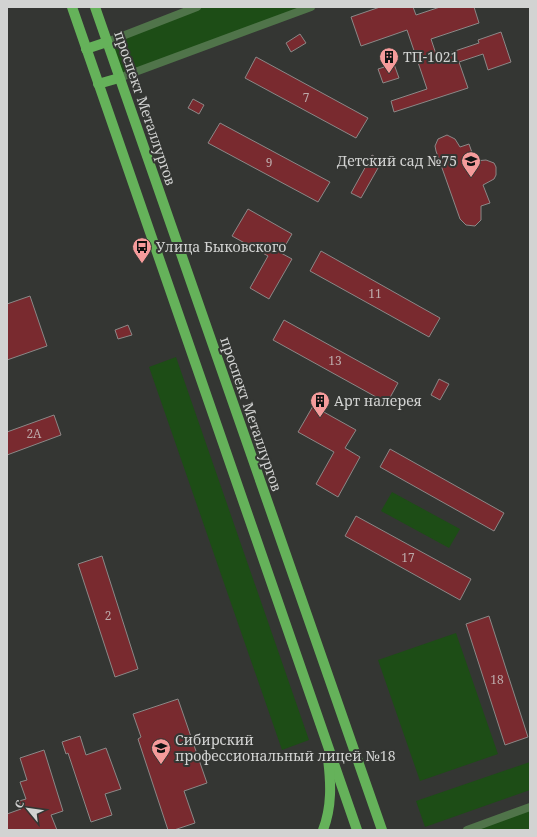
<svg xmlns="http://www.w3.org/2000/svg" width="537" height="837" viewBox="0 0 537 837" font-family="'Noto Serif',serif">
	<rect width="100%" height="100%" fill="#343633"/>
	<g fill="#1d4d16">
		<path d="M 197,7 L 311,7 L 119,78 L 107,42 Z"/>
		<path d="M 176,357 L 309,740 L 282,750 L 149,367 Z"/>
		<path d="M 392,492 L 460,529 L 449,548 L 381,511 Z"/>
		<path d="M 456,633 L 498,754 L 420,781 L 378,660 Z"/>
		<path d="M 530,762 L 530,790 L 425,827 L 416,801 Z"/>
		<path d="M 530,807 L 530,830 L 467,830 Z"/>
	</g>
	<g fill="#792a2f" stroke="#8b8887">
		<path d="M 380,7 L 413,7 L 416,15 L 440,7 L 474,7 L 479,23 L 431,39 L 437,57 L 479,43 L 478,40 L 501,32 L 511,62 L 488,70 L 483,54 L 459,62 L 468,88 L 394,112 L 391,101 L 427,89 L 407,30 L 361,46 L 351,17 Z"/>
		<path d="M 300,34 L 306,43 L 291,52 L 286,43 Z"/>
		<path d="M 256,57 L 368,118 L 356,138 L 245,78 Z"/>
		<path d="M 394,64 L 399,78 L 383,83 L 378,69 Z"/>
		<path d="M 193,99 L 204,105 L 199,114 L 188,108 Z"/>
		<path d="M 220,123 L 330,182 L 318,202 L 208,143 Z"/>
		<path d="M 447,135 L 455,139 L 460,147 L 469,144 L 475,161 L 486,160 L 494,163 L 496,167 L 496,175 L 494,179 L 483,185 L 490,203 L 481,206 L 481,220 L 475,226 L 466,225 L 460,219 L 436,151 L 435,146 L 438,139 Z"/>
		<path d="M 372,155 L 382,161 L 361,198 L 351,193 Z"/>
		<path d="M 248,209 L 292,234 L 281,253 L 292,259 L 269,299 L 250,288 L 268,256 L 232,236 Z"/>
		<path d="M 321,251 L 440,318 L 429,337 L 310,271 Z"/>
		<path d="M 30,296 L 47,346 L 7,360 L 7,304 Z"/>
		<path d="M 284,320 L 398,383 L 387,403 L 273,340 Z"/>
		<path d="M 128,325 L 132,335 L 118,339 L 115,330 Z"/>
		<path d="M 439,379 L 449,384 L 440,400 L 431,395 Z"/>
		<path d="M 313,406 L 356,430 L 345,448 L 360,457 L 338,497 L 316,484 L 334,452 L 298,432 Z"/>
		<path d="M 54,415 L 61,435 L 7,455 L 7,432 Z"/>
		<path d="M 390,449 L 504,513 L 494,531 L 380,467 Z"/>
		<path d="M 356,516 L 471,579 L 460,600 L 345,536 Z"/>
		<path d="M 102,556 L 138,669 L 115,677 L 78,564 Z"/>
		<path d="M 489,616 L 528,737 L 505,745 L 466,624 Z"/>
		<path d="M 178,699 L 207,783 L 184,791 L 195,823 L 174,830 L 168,830 L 138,739 L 141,737 L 133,714 Z"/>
		<path d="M 80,736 L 86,755 L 106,748 L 121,789 L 105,794 L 112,815 L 91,822 L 68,753 L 66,754 L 62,742 Z"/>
		<path d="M 44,750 L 63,811 L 51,815 L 57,830 L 7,830 L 7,814 L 21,809 L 19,801 L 26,799 L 20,782 L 27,780 L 20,758 Z"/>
	</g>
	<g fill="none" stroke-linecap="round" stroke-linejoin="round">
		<g stroke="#50744a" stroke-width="8">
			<path d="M 107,42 L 197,7"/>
			<path d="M 119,78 L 311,7"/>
			<path d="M 467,830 L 530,807"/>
		</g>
		<g stroke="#65b25a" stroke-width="10">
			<path d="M 72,7 L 357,830"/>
			<path d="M 95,7 L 382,830"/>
			<path d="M 86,49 L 107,42"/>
			<path d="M 98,84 L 119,78"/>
			<path d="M 323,830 C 332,807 331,783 328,759"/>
		</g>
	</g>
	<defs>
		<g id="building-pin" transform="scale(1)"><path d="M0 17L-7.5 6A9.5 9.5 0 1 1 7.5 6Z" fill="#f59b9b" stroke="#343633"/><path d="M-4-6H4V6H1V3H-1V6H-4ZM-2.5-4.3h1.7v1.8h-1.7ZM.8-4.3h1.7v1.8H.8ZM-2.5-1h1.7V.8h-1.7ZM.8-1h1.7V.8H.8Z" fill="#111"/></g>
		<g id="school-pin" transform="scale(1)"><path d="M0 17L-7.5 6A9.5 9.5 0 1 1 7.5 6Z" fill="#f59b9b" stroke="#343633"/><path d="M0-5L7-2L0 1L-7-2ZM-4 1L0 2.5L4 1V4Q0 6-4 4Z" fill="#111"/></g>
		<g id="bus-pin" transform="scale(1)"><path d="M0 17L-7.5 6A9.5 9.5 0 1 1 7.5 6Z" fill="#f59b9b" stroke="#343633"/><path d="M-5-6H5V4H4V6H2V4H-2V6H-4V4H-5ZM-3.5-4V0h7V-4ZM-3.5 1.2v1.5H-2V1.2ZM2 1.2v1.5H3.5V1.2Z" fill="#111"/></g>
		<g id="university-pin" transform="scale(1)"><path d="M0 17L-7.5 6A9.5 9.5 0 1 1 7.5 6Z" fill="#f59b9b" stroke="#343633"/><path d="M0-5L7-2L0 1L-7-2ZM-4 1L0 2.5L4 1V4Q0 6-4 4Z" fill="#111"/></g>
	</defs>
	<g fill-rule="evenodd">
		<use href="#building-pin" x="389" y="57"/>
		<use href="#school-pin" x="471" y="161"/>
		<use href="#bus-pin" x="142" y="247"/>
		<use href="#building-pin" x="320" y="401"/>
		<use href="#university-pin" x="161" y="748"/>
	</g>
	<g text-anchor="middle" stroke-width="4" stroke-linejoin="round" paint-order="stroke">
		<g font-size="12" fill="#bca9a9">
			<text x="306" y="102">7</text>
			<text x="269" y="167">9</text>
			<text x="375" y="298">11</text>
			<text x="335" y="365">13</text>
			<text x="34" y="438">2А</text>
			<text x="408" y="562">17</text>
			<text x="108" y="620">2</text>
			<text x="497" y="684">18</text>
		</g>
		<g font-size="14" fill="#d2d3d2" stroke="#343633" text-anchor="start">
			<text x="403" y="62">ТП-1021</text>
			<text x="457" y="166" text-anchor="end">Детский сад №75</text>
			<text x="156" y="252">Улица Быковского</text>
			<text x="334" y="406">Арт налерея</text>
			<text x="175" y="745">Сибирский<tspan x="175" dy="16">профессиональный лицей №18</tspan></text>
		</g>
		<g font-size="14" fill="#d2d3d2" stroke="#343633">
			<text transform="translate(145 108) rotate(71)" y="5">проспект Металлургов</text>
			<text transform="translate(251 414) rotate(71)" y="5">проспект Металлургов</text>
		</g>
	</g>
	<rect width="537" height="837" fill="none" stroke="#d2d3d2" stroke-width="16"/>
	<g transform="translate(28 809) rotate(299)" stroke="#343633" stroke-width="3" paint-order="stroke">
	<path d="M0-3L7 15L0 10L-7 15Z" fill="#d2d3d2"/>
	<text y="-6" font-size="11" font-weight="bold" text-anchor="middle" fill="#d2d3d2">С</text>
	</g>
</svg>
